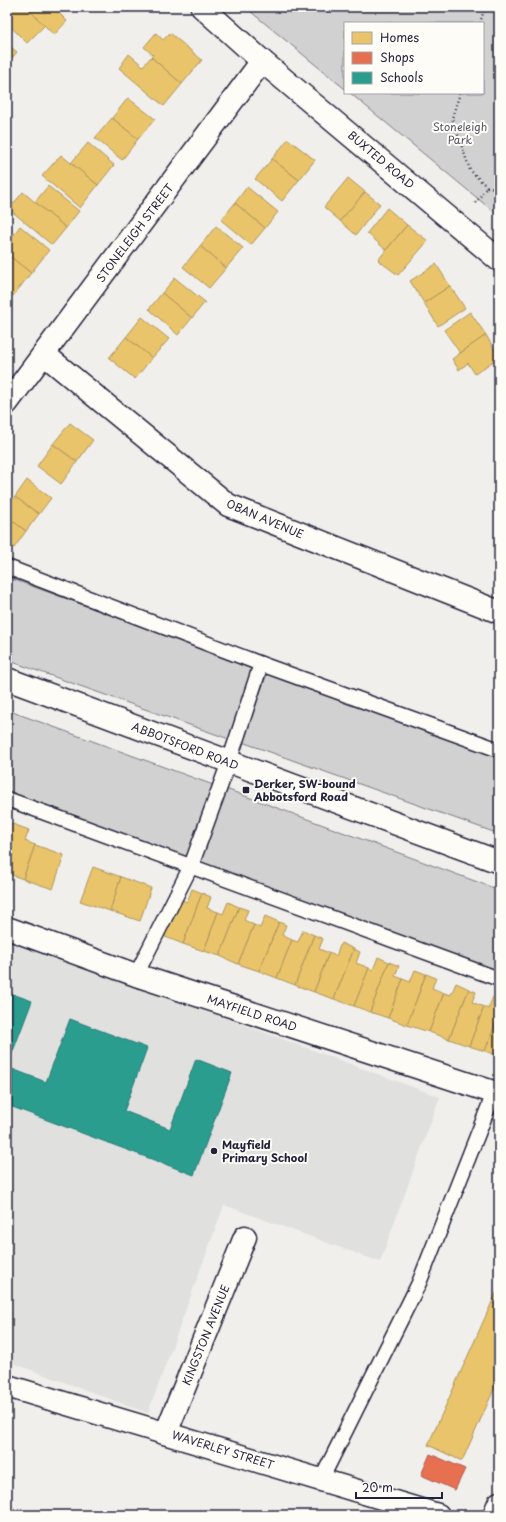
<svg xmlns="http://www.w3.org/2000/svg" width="506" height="1522" viewBox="0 0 506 1522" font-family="'Playpen Sans',sans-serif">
	<rect width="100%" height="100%" fill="#f0efec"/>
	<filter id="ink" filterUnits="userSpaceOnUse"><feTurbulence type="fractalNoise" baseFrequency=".025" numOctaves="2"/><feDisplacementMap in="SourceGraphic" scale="8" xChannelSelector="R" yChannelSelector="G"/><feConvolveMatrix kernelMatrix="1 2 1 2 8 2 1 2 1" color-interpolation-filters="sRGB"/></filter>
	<g filter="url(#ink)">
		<path fill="#e0e0df" d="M 7,938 L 440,1097 L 380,1262 L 224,1205 L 148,1413 L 7,1361 Z"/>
		<g fill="#d2d1d1" stroke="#7a7a86">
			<path d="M 245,7 L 499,7 L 499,216 L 350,93 L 483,93 L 483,23 L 345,23 L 345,89 Z"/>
			<path d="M 7,577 L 253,667 L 229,739 L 7,660 Z"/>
			<path d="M 268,671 L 499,756 L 499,834 L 242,742 Z"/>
			<path d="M 7,710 L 216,786 L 190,860 L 7,794 Z"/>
			<path d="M 226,789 L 499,890 L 499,971 L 200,862 Z"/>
		</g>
		<g fill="#e9c46a" stroke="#ad935c">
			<path d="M 14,7 L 26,7 L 45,25 L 27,43 L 7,23 L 7,15 Z"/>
			<path d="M 26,7 L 61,7 L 62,8 L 58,12 L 67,21 L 54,35 Z"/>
			<path d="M 156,33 L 163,40 L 170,33 L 202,60 L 182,84 L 151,57 L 153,55 L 144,47 Z"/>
			<path d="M 7,44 L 17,52 L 7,64 Z"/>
			<path d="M 129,54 L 143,66 L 151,57 L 182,84 L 164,106 L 119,68 Z"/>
			<path d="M 128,98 L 155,119 L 138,139 L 112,118 Z"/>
			<path d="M 112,118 L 138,139 L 122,160 L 95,138 Z"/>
			<path d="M 288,139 L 315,160 L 299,180 L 272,159 Z"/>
			<path d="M 88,143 L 114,165 L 98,185 L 71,163 Z"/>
			<path d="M 61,155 L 98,185 L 80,208 L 42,176 Z"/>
			<path d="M 272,159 L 299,180 L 282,201 L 255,179 Z"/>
			<path d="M 348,178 L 365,192 L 340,221 L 324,207 Z"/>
			<path d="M 48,186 L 79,211 L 66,228 L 35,202 Z"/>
			<path d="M 247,187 L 278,212 L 265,228 L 235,203 Z"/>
			<path d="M 23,192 L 66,228 L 52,245 L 9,209 Z"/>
			<path d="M 365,192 L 380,204 L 356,235 L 340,221 Z"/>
			<path d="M 235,203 L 265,228 L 251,245 L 221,220 Z"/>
			<path d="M 387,208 L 407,225 L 386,250 L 367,233 Z"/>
			<path d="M 407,225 L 428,241 L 398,275 L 378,260 Z"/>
			<path d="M 20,226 L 49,250 L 31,273 L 7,254 L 7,232 L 12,237 Z"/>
			<path d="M 216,226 L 243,248 L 226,268 L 200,246 Z"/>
			<path d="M 200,246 L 226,268 L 209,288 L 183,267 Z"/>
			<path d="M 7,254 L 31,273 L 13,296 L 7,290 Z"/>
			<path d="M 436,264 L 450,286 L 424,303 L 410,281 Z"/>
			<path d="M 175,278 L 205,302 L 192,318 L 162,293 Z"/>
			<path d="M 450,286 L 465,308 L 438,326 L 424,303 Z"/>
			<path d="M 162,293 L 192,318 L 178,335 L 149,309 Z"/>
			<path d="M 470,312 L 486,335 L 460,353 L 444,330 Z"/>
			<path d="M 142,317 L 169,339 L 152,358 L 126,337 Z"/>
			<path d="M 486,335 L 499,357 L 475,374 L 468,363 L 459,370 L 452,359 Z"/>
			<path d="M 126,337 L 152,358 L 135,379 L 109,358 Z"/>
			<path d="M 70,423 L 93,440 L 77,462 L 53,444 Z"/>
			<path d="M 53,444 L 77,462 L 61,484 L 37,466 Z"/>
			<path d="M 27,480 L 51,498 L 39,514 L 15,497 Z"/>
			<path d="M 15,497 L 39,514 L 26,531 L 7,517 L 7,508 Z"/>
			<path d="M 7,517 L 26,531 L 14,548 L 7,543 Z"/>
			<path d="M 10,823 L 29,830 L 25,841 L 35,845 L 23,879 L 7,873 L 7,832 Z"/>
			<path d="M 35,845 L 64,855 L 53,889 L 23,879 Z"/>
			<path d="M 93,867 L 121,877 L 110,911 L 80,901 Z"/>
			<path d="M 121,877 L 151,888 L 140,921 L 110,911 Z"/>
			<path d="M 192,889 L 202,893 L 183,944 L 163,936 L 178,898 L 187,902 Z"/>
			<path d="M 202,893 L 211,897 L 207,908 L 218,912 L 204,951 L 183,944 Z"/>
			<path d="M 228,902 L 239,907 L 220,956 L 204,951 L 218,912 L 223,914 Z"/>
			<path d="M 239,907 L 248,910 L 244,920 L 254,925 L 238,964 L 220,956 Z"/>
			<path d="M 265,916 L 279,922 L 259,971 L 238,964 L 254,925 L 260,928 Z"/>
			<path d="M 279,922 L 286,925 L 282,935 L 292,940 L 277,978 L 259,971 Z"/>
			<path d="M 303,930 L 314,935 L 295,985 L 277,978 L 292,940 L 298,942 Z"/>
			<path d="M 314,935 L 323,939 L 319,949 L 329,953 L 314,992 L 295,985 Z"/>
			<path d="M 341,943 L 354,949 L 334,999 L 314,992 L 329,953 L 336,956 Z"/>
			<path d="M 354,949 L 360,952 L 356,963 L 369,968 L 354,1006 L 334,999 Z"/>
			<path d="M 378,957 L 389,962 L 370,1012 L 354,1006 L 369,968 L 373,970 Z"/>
			<path d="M 389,962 L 399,966 L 395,976 L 403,979 L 388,1018 L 370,1012 Z"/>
			<path d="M 415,970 L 426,974 L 407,1025 L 388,1018 L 403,979 L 410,982 Z"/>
			<path d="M 426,974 L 436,978 L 432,988 L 444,993 L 429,1032 L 407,1025 Z"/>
			<path d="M 456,983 L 469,989 L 449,1039 L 429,1032 L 444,993 L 451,995 Z"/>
			<path d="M 469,989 L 476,992 L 472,1002 L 484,1007 L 469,1046 L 449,1039 Z"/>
			<path d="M 493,997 L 499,1000 L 499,1015 L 485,1051 L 469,1046 L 484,1007 L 488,1009 Z"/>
			<path d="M 499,1015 L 499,1056 L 485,1051 Z"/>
			<path d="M 499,1287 L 499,1302 L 493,1300 Z"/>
			<path d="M 492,1302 L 499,1306 L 499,1378 L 462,1461 L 428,1445 Z"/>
		</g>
		<path fill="#e76f51" stroke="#ac584a" d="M 430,1454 L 465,1469 L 455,1490 L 421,1475 Z"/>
		<g fill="#2a9d8f" stroke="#287876">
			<path d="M 7,992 L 32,1001 L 7,1067 Z"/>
			<path d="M 70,1019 L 147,1048 L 124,1111 L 170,1129 L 196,1059 L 232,1073 L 194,1175 L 7,1105 L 7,1067 L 46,1082 Z"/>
		</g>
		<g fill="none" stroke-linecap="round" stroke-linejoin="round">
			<g stroke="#22223b" stroke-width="17">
				<g id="service">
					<path d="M 7,567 L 261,664 L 499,750"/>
					<path d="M 7,799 L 499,979"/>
					<path d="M 136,975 L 191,866 L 229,762 L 261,664"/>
					<path d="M 321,1480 L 419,1283 L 494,1093"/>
				</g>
			</g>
			<g stroke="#22223b" stroke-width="25">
				<g id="minor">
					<path d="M 202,7 L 262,61 L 499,260"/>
					<path d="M 45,355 L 228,505 L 499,612"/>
					<path d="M 7,403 L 262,61"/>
					<path d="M 7,679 L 499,862"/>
					<path d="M 7,928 L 136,975 L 499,1094"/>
					<path d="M 7,1386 L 438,1515"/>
					<path d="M 166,1433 L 245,1237"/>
					<path d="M 494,1515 L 499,1503"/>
				</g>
			</g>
			<g stroke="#22223b" stroke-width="2.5" stroke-dasharray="1 3" stroke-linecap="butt">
				<path d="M 480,23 L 485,7"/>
				<path d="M 460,93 L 452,118 L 470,170 L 487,187 L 474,205"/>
				<path d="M 487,187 L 499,188"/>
			</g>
			<use href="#service" stroke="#fdfcf7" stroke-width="14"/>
			<use href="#minor" stroke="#fdfcf7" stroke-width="22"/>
		</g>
	</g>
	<g fill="#22223b" stroke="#fdfcf7" stroke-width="1.5">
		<rect x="242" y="786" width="8" height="8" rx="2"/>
		<circle cx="214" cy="1151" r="4"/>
	</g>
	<g text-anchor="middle" stroke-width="4" stroke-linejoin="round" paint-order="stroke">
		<g font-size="11" fill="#575768" stroke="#fdfcf7">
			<text x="460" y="131">Stoneleigh<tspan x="460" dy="13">Park</tspan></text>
		</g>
		<g font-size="11" fill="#22223b" stroke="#fdfcf7">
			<text transform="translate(381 160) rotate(40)" y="4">BUXTED ROAD</text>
			<text transform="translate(135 233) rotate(-53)" y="4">STONELEIGH STREET</text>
			<text transform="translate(265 519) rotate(23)" y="4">OBAN AVENUE</text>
			<text transform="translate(185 746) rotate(21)" y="4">ABBOTSFORD ROAD</text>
			<text transform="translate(252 1013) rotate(18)" y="4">MAYFIELD ROAD</text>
			<text transform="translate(206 1335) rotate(-68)" y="4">KINGSTON AVENUE</text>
			<text transform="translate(223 1450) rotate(17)" y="4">WAVERLEY STREET</text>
		</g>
		<g font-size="11" font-weight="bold" fill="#22223b" stroke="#fdfcf7" text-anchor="start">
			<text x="254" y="788">Derker, SW-bound<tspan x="254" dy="13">Abbotsford Road</tspan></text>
			<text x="222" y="1149">Mayfield<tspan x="222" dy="13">Primary School</tspan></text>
		</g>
	</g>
	<rect width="506" height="1522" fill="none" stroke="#fdfcf7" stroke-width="24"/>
	<rect x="12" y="12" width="482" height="1498" fill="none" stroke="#22223b" stroke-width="1.5" filter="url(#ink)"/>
	<rect x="344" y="22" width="140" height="72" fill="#fdfcf7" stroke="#a5a5ac"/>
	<rect x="352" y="32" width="20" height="12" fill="#e9c46a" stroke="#a5a5ac"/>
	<text x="380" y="42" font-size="12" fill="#22223b">Homes</text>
	<rect x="352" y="52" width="20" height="12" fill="#e76f51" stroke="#a5a5ac"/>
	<text x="380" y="62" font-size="12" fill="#22223b">Shops</text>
	<rect x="352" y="72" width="20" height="12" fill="#2a9d8f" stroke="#a5a5ac"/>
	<text x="380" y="82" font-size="12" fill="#22223b">Schools</text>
	<path d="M356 1492v6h86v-6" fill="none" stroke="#22223b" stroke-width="2"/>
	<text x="362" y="1492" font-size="12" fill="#22223b" stroke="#fdfcf7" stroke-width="3" paint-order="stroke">20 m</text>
</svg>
